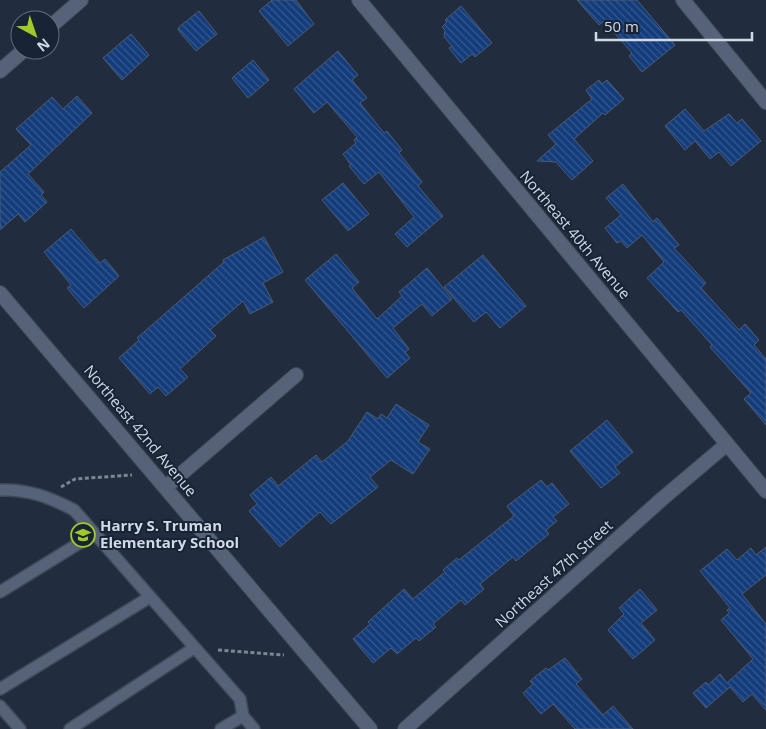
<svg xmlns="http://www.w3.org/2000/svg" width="766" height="729" viewBox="0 0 766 729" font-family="'Open Sans',sans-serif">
	<defs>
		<pattern id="building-back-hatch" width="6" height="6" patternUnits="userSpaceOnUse" patternTransform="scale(1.25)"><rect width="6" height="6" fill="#143c7b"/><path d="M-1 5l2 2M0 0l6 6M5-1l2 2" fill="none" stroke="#35588e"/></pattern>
	</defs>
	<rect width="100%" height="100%" fill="#212d3f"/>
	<g fill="url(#building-back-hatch)" stroke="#4d5a6f">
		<path d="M 272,0 L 296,0 L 314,24 L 288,46 L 259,11 Z"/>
		<path d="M 577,0 L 637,0 L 675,45 L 642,72 L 629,56 L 632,53 L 604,21 L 599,25 Z"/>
		<path d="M 461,6 L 492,43 L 475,57 L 472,54 L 461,63 L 449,48 L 452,46 L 444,37 L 445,30 L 442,27 L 447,22 L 445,20 Z"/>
		<path d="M 199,11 L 217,34 L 196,51 L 178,30 L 179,27 Z"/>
		<path d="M 131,34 L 149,55 L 122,80 L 103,58 Z"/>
		<path d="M 338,51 L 358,75 L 352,80 L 367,98 L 360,103 L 384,133 L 387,131 L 402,150 L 399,153 L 422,182 L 418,186 L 443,216 L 407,247 L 395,234 L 414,217 L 379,172 L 364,184 L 349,166 L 351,165 L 343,154 L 356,143 L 354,140 L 357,137 L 327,102 L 314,113 L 294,89 Z"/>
		<path d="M 253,60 L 269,80 L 248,98 L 232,78 Z"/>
		<path d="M 599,80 L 602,84 L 607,80 L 624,99 L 605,115 L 603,113 L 574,139 L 593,161 L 572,180 L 556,162 L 537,161 L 556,144 L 548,135 L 592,99 L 586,90 Z"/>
		<path d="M 77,96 L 92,113 L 28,174 L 44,192 L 41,195 L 47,202 L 25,222 L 18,214 L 0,230 L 0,172 L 31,145 L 16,129 L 52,97 L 63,109 Z"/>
		<path d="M 685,109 L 704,131 L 729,114 L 737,123 L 742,119 L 761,141 L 731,166 L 719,152 L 710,159 L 695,141 L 685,150 L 665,126 Z"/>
		<path d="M 343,183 L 369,214 L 348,231 L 322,200 Z"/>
		<path d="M 623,184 L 653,222 L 657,218 L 679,245 L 674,248 L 706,283 L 701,288 L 739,330 L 745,324 L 759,340 L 754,345 L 766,359 L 766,425 L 744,399 L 751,393 L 710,347 L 712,345 L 681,310 L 678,312 L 647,278 L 664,262 L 642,235 L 627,248 L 621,241 L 617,243 L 605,228 L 621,215 L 606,198 Z"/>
		<path d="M 71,229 L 100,263 L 105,259 L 119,276 L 84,308 L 67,288 L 71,285 L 44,252 Z"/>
		<path d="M 264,237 L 283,272 L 263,283 L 273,302 L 250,314 L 243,301 L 210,330 L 216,336 L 180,369 L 188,377 L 166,396 L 158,387 L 150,394 L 119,358 L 139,340 L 137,338 L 224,262 L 223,260 Z"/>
		<path d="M 336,254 L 359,282 L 352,288 L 377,319 L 402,296 L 399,292 L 427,268 L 452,299 L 432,316 L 422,304 L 393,328 L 409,349 L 405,352 L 410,358 L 387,378 L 305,280 Z"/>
		<path d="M 483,255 L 526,306 L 500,328 L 486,312 L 474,322 L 444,287 Z"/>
		<path d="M 396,404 L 429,425 L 418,442 L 430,449 L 413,474 L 391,460 L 370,477 L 378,487 L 331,524 L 320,512 L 280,547 L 249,511 L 257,504 L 250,495 L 271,477 L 278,486 L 316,455 L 322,462 L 348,441 L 367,412 L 378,419 L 381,414 L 387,418 Z"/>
		<path d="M 607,420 L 633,452 L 615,467 L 620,473 L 601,488 L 570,451 Z"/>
		<path d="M 541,480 L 547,487 L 552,483 L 569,504 L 553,517 L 557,521 L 546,530 L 549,534 L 516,561 L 513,557 L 480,584 L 484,589 L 465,605 L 461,600 L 433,624 L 436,627 L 419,641 L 416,638 L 397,654 L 391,648 L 373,663 L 353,639 L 370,624 L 368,622 L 404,589 L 413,599 L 445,572 L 443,570 L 457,558 L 459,560 L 514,516 L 507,506 Z"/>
		<path d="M 766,547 L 766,575 L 742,594 L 766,624 L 766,710 L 752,694 L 743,702 L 730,687 L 706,708 L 693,693 L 706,682 L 708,685 L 720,674 L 727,683 L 753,659 L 721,620 L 729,613 L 727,610 L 730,608 L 700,571 L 727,549 L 737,560 L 751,548 L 756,555 Z"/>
		<path d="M 640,589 L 657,610 L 641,623 L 655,640 L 633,659 L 608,630 L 624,614 L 619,608 Z"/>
		<path d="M 565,658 L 582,679 L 576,684 L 603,715 L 613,706 L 633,729 L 575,729 L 553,704 L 541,714 L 523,693 L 533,684 L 530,681 L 546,668 L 548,670 Z"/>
	</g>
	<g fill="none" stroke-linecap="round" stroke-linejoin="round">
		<g stroke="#3e4857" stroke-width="14">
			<g id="service">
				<path d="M 0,490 C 28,489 49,497 74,510 L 240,699 L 243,716 L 254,729"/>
				<path d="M 0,592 L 94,534"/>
				<path d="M 0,689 L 150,597"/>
				<path d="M 0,706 L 20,729"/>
				<path d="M 70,729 L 194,648"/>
				<path d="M 221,729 L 243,716"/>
			</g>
		</g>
		<g stroke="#3e4857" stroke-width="16">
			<g id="minor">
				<path d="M 683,0 L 766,102"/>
				<path d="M 0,293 L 370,729"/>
				<path d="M 166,487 L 296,375"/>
				<path d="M 405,729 L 662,499 L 727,444"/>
			</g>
		</g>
		<g stroke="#3e4857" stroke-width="16">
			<g id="tertiary">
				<path d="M 359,0 L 766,491"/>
				<path d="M 50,27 L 81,0"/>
				<path d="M 0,71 L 24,50"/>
			</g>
		</g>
		<g stroke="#7c8695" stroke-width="3" stroke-dasharray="4 2.5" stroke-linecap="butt">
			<path d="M 61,487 L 75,479 L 132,475"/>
			<path d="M 218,650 L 284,655"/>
		</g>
		<use href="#service" stroke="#556277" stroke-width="11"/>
		<use href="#minor" stroke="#556277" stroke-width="14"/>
		<use href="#tertiary" stroke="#556277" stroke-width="14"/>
	</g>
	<defs>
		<g id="school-ring" transform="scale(1.25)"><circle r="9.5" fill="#182335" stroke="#a2c927" stroke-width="1.5"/><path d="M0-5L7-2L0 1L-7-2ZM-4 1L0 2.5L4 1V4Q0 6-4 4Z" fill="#a2c927"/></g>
	</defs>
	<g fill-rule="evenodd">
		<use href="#school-ring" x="83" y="535"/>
	</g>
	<g text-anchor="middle" stroke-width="4" stroke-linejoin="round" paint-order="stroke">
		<g font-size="15" fill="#d1d9e5" stroke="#182335">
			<text transform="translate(575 235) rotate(50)" y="5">Northeast 40th Avenue</text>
			<text transform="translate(140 431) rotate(50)" y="5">Northeast 42nd Avenue</text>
			<text transform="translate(554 574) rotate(-42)" y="5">Northeast 47th Street</text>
		</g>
		<g font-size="15" font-weight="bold" fill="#d1d9e5" stroke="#182335" text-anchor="start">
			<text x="100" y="531">Harry S. Truman<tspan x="100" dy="17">Elementary School</tspan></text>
		</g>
	</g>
	<g transform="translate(35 35) rotate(140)"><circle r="24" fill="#182335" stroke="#626c7b"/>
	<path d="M0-4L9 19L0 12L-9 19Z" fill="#a2c927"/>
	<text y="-8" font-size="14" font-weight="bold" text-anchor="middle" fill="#d1d9e5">N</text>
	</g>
	<path d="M596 32v8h156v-8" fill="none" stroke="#d1d9e5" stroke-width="2.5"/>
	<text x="604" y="32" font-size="15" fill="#d1d9e5" stroke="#182335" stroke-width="4" paint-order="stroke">50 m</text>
</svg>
